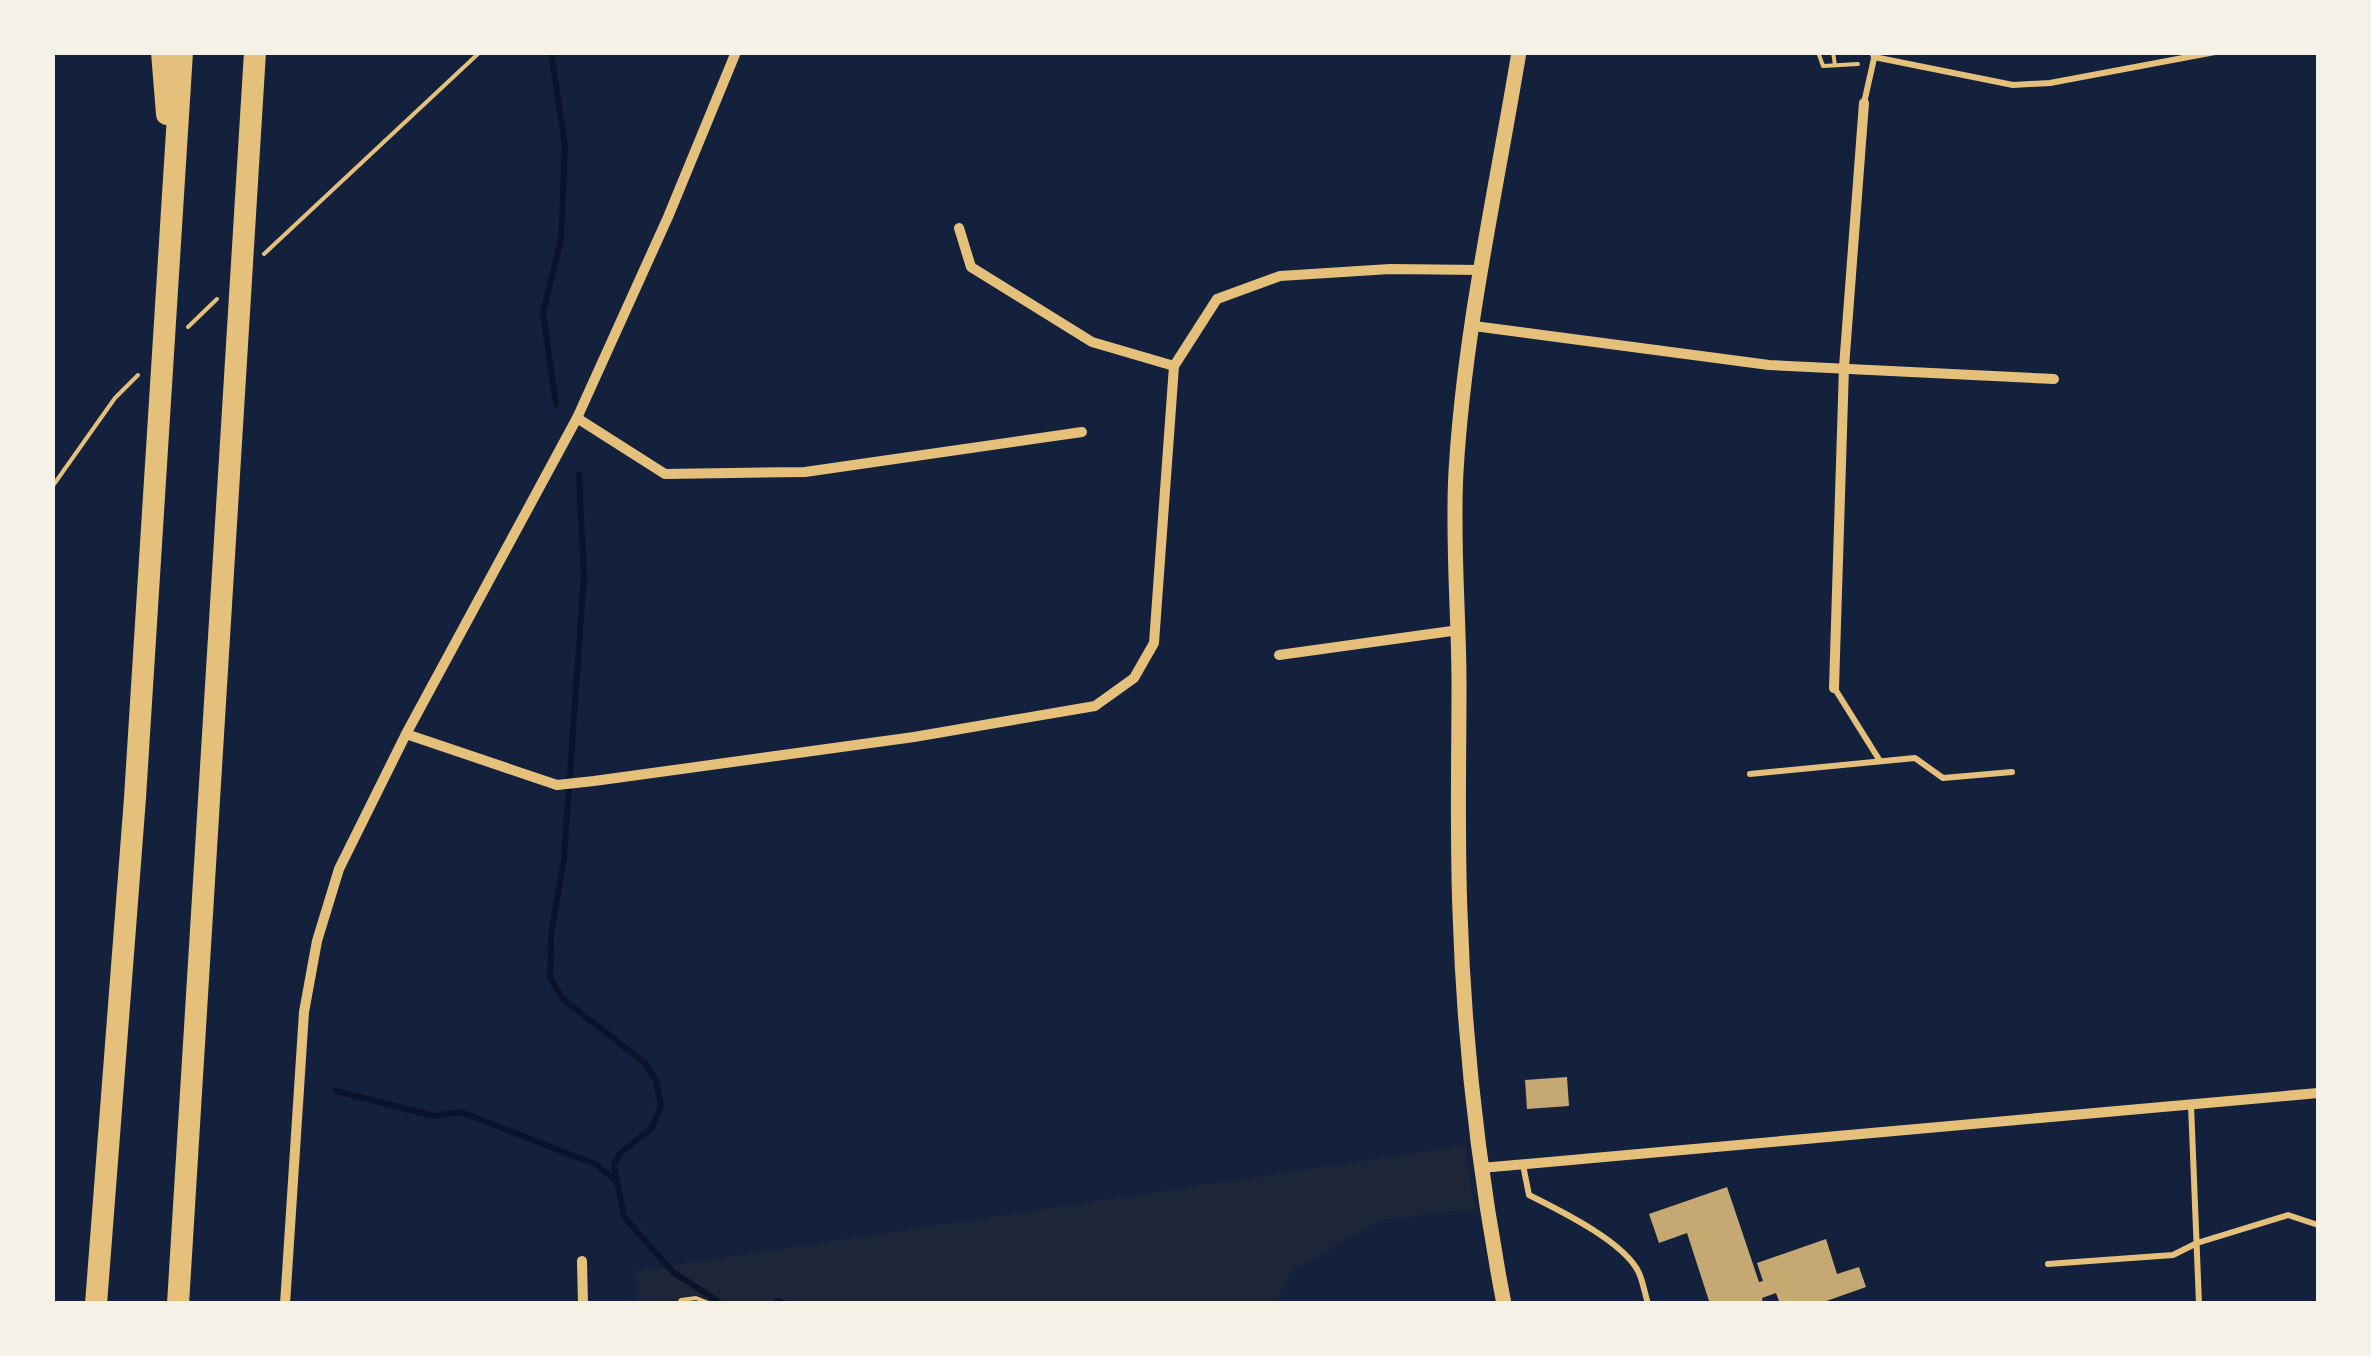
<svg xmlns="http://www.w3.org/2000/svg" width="2371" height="1356" viewBox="0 0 2371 1356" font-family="'DejaVu Sans',sans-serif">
	<rect width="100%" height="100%" fill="#14213d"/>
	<path fill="#1d2539" d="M 1466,1145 L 1474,1209 L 1381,1220 L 1292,1271 L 1275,1303 L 637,1303 L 635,1271 Z"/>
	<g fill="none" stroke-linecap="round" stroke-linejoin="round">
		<g stroke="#0b132b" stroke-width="6">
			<path d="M 551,52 L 565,145 L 561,239 L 543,313 L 556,405"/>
			<path d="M 579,475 L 584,575 L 564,859 L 551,935 L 550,978 L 563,999 L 645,1063 L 656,1080 L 661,1106 L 652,1128 L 619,1154 L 614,1165 L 624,1217 L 673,1272 L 722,1304"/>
			<path d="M 336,1091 L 434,1116 L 461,1112 L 597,1165 L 615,1180"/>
			<path d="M 774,1304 L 778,1301 L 784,1304"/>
		</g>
	</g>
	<g fill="#c6a872">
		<path d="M 1567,1077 L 1569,1106 L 1527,1109 L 1525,1080 Z"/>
		<path d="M 1727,1187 L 1759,1282 L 1763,1281 L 1757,1263 L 1826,1239 L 1837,1274 L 1859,1267 L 1866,1287 L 1818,1304 L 1780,1304 L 1776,1293 L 1762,1298 L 1763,1304 L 1710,1304 L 1687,1233 L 1659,1243 L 1649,1214 Z"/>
	</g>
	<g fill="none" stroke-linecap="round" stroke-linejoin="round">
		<g stroke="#e5c07b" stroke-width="4">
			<path d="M 1818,52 L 1823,66 L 1858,64"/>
			<path d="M 1833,52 L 1835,65"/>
			<path d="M 264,254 L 480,52"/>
			<path d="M 188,327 L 217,299"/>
			<path d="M 52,487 L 115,398 L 138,375"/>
			<path d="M 678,1304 L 681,1300 L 696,1298 L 711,1304"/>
		</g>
		<g stroke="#e5c07b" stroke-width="6">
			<path d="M 1872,52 L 1874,57 L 2013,85 L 2050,83 L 2215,52"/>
			<path d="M 1864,103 L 1875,54"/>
			<path d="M 1835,689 L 1880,761"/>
			<path d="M 1750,774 L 1915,758 L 1943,778 L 2012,772"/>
			<path d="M 2191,1105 L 2199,1304"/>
			<path d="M 1523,1165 L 1529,1195 C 1559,1210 1625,1242 1639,1273 C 1643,1282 1645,1294 1648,1304"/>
			<path d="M 2048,1264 L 2173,1255 L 2197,1243 L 2288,1215 L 2318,1225"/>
		</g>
		<g stroke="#e5c07b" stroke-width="10">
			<path d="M 959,228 L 971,267 L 1092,342 L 1174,366"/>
			<path d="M 1474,326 L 1769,365 L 2054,379"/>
			<path d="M 577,418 L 665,474 L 805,472 L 1082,432"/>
			<path d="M 1279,655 L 1459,630"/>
			<path d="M 1834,688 L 1844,367 L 1864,103"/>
			<path d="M 406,734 L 557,785 L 594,781 L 914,737 L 1095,706 L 1134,678 L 1154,643 L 1174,366 L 1217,299 L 1280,276 L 1390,269 L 1482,270"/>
			<path d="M 1481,1168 L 2318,1093"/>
			<path d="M 582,1261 L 583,1304"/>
			<path d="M 285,1304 L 304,1012 L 317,941 L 339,869 L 406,734 L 577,418 L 668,217 L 736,52"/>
		</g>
		<path stroke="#e5c07b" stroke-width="15" d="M 1504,1304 C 1479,1174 1464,1043 1460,912 C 1457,836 1459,760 1459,684 C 1459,614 1452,543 1456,472 C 1464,332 1496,191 1519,52"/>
		<g stroke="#e5c07b" stroke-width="22">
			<path d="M 162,52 L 167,114"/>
			<path d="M 96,1304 L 135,798 L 182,52"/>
			<path d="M 178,1304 L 255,52"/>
		</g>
	</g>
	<rect width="2371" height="1356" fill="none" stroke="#f6f1e7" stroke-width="110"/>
</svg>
